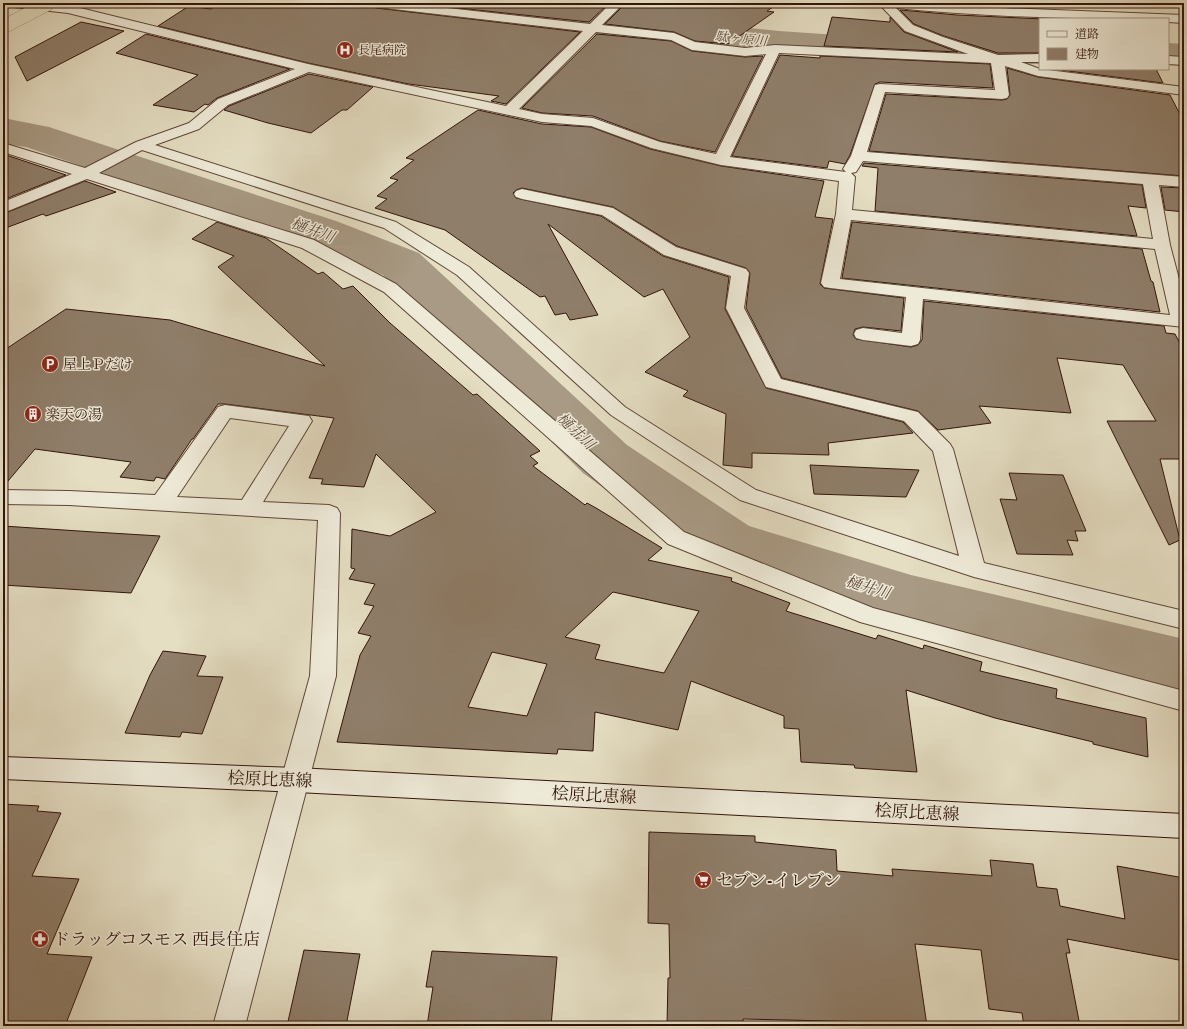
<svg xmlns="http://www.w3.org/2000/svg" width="1187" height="1029" viewBox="0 0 1187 1029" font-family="'IM FELL DW Pica','Noto Serif JP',serif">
	<rect width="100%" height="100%" fill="#e5dec3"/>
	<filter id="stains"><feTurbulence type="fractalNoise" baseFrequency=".005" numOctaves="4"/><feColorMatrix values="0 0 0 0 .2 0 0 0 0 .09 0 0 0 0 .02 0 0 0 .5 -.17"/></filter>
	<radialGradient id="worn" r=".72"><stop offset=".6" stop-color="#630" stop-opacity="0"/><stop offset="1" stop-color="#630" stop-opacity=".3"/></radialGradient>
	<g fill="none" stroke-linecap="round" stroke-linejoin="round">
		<g fill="#a89a84" fill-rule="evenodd">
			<path d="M 426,3 L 517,3 L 569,10 L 779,31 L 954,43 L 1040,42 L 1040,64 L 954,65 L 779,53 L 569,32 L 443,13 L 431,10 Z"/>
			<path d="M 1168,43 L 1184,44 L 1184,66 L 1168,65 Z"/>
			<path d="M 3,118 L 49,127 L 336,221 L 419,253 L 627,445 L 749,526 L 911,575 L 1184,639 L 1184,697 L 911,627 L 703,560 L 583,473 L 383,275 L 302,241 L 26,147 L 3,144 Z"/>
		</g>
	</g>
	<g fill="#8f7e6a" stroke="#32150a" fill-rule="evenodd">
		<path d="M 219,3 L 348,3 L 370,6 L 376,8 L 580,32 L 506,104 L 491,101 L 499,96 L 409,84 L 308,63 L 158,26 L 189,6 L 211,9 Z"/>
		<path d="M 458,3 L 609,3 L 589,22 L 458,8 Z"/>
		<path d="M 626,3 L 779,3 L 767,11 L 774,12 L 728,44 L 695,41 L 674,32 L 605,24 Z"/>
		<path d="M 934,3 L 1003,3 L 1003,7 L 949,4 Z"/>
		<path d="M 900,10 L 957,15 L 1043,19 L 1040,19 L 1040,53 L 998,53 L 944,36 L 914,24 Z"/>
		<path d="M 832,17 L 890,22 L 890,17 L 904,32 L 958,52 L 824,46 Z"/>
		<path d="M 81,22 L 124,31 L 27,81 L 15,57 Z"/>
		<path d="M 146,34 L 290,69 L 217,98 L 208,105 L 205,104 L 194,112 L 153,105 L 198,75 L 116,53 Z"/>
		<path d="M 597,34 L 671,41 L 692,51 L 745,57 L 763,56 L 715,152 L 660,141 L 593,116 L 542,113 L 522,108 Z"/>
		<path d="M 780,55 L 820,58 L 820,56 L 990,64 L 993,88 L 880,82 L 875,84 L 850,155 L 845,164 L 829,161 L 827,168 L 732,156 Z"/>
		<path d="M 1007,68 L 1038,77 L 1170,95 L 1184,122 L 1184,176 L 869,151 L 886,94 L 1002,100 L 1007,99 L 1010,95 Z"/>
		<path d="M 1052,69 L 1156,69 L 1163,83 Z"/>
		<path d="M 309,74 L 373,87 L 347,110 L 342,110 L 311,133 L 268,123 L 224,110 L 229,106 Z"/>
		<path d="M 478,110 L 542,124 L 591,127 L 650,149 L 721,166 L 824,181 L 815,217 L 833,219 L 820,284 L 824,288 L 904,298 L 901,331 L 863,327 L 855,329 L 853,335 L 856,339 L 911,347 L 918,345 L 922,340 L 924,301 L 1164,326 L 1166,333 L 1175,334 L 1184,351 L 1184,468 L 1179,459 L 1160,459 L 1180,540 L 1169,545 L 1107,421 L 1156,421 L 1123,365 L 1057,358 L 1071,413 L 979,406 L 991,423 L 938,430 L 918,411 L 782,378 L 746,308 L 750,273 L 746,268 L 677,246 L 613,207 L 522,188 L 516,190 L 513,193 L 516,198 L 601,216 L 663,256 L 729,277 L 725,309 L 766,388 L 903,422 L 913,433 L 828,443 L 829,455 L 752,453 L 752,468 L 723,465 L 726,414 L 683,396 L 688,391 L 645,372 L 690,337 L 663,289 L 644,297 L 548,224 L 598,315 L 570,320 L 566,313 L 555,315 L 545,296 L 540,297 L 445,230 L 375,208 L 387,199 L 377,196 L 398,180 L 390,178 L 414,160 L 406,158 Z"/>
		<path d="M 3,154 L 66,175 L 3,200 Z"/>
		<path d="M 864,163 L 1142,185 L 1146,208 L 1128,206 L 1137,236 L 875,211 L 878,168 L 862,166 Z"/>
		<path d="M 85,181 L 116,192 L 46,216 L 43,214 L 3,229 L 3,214 Z"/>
		<path d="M 1161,187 L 1184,188 L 1184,212 L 1165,210 Z"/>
		<path d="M 217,222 L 266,238 L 318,274 L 323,272 L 343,289 L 353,286 L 390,323 L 473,395 L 477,394 L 540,451 L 530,456 L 538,463 L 533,466 L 585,505 L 587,503 L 596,508 L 662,548 L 648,560 L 732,578 L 731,581 L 790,603 L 786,611 L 876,639 L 878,635 L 923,649 L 924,645 L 982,662 L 980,671 L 1057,689 L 1056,698 L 1146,718 L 1148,757 L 1093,744 L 1093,742 L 995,718 L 906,690 L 917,772 L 855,768 L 854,765 L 801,762 L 799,729 L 784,728 L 784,716 L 691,681 L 678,730 L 595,712 L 593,751 L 558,749 L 557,754 L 337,742 L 360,655 L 371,636 L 358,633 L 374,606 L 364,604 L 375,584 L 349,579 L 355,569 L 351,568 L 352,529 L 390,536 L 436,512 L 376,454 L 364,487 L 321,484 L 323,479 L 309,478 L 334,418 L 225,404 L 218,404 L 193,439 L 192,439 L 165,479 L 156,477 L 154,481 L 120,477 L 131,462 L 35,449 L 3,487 L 3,351 L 66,309 L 170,320 L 325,366 L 218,267 L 234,256 L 192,239 ZM 613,592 L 699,611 L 664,673 L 595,659 L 600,645 L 565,637 ZM 492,652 L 547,664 L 527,716 L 468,707 Z"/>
		<path d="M 852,222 L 1142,249 L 1151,281 L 1153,282 L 1160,312 L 842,278 Z"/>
		<path d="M 810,465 L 919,470 L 906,497 L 814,494 Z"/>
		<path d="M 1009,473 L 1063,475 L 1086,531 L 1075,531 L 1078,541 L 1067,540 L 1073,555 L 1017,554 L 1000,499 L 1017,500 Z"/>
		<path d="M 3,526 L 94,532 L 160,536 L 131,593 L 3,585 Z"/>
		<path d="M 163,651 L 206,656 L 197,676 L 223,677 L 202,734 L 182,732 L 180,737 L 125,733 L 150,675 Z"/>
		<path d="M 3,804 L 39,806 L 37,811 L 61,813 L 32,876 L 79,879 L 47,954 L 92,957 L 65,1026 L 3,1026 Z"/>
		<path d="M 649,832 L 755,836 L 755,842 L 836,850 L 837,871 L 893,876 L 892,869 L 992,876 L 990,860 L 1033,864 L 1037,887 L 1057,889 L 1060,906 L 1125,919 L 1117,866 L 1184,878 L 1184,961 L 1067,939 L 1070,953 L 1066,953 L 1080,1026 L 1024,1026 L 1022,1013 L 989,1009 L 981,950 L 915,944 L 927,1026 L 875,1026 L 874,1022 L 743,1019 L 743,1026 L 667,1026 L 668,978 L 670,978 L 669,924 L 648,923 Z"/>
		<path d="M 304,950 L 360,954 L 346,1026 L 287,1026 Z"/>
		<path d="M 432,951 L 557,957 L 551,1026 L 427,1026 L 433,987 L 426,987 Z"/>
	</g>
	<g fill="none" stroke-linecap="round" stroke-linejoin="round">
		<g stroke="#5f4738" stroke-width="2">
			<g id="minor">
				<path d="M 8,3 L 46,3 L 68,5 L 308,64 L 506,106 L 583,31 L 376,7 L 372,6 L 370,3 L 403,3 L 590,24 L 611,3 L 624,3 L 602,25 L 674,33 L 695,42 L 745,48 L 775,45 L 968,54 L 905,31 L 878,3 L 891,3 L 913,25 L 943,37 L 998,55 L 1040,54 L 1040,62 L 1021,62 L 1040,69 L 1184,87 L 1184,95 L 1038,76 L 1005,66 L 1009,95 L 1007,98 L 1002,99 L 885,92 L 867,152 L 1184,177 L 1184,187 L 1159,185 L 1170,245 L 1184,298 L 1184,327 L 923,299 L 920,340 L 918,344 L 911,346 L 863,340 L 856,338 L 854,334 L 856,330 L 863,328 L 902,333 L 906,297 L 830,288 L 824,287 L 821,283 L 836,214 L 839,181 L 721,165 L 651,148 L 591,126 L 542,122 L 309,72 L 228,105 L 199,129 L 155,145 L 396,222 L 469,267 L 625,407 L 756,490 L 959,556 L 933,451 L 904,421 L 766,387 L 726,308 L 731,276 L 664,255 L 602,215 L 522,199 L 516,197 L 514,194 L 516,191 L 522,189 L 613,208 L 676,247 L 746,269 L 749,273 L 744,308 L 781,379 L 918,412 L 950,444 L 953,449 L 984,563 L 1184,611 L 1184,629 L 974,577 L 740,500 L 611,415 L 457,275 L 384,228 L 142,150 L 99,173 L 314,240 L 396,284 L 684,532 L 873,608 L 1184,691 L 1184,711 L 860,622 L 668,544 L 384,292 L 302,248 L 87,179 L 3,213 L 3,202 L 72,174 L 3,152 L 3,143 L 85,168 L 136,142 L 189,123 L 218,99 L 295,69 L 68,13 L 14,7 L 10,6 ZM 596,32 L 671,40 L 692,50 L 745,56 L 766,54 L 716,154 L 660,142 L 593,118 L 542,114 L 519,109 ZM 779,53 L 991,63 L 995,90 L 880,84 L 875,85 L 851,156 L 843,169 L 846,172 L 730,157 ZM 863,161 L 1143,184 L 1153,239 L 852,210 L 855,177 L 851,173 L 856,172 ZM 851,220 L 1155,249 L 1170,315 L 840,279 Z"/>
				<path d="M 1168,56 L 1184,57 L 1184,65 L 1168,64 Z"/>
				<path d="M 225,405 L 309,416 L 312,421 L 263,502 L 329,505 L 337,508 L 340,513 L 336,676 L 245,1026 L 213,1026 L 310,676 L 318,520 L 69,505 L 3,504 L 3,490 L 69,491 L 155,495 L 218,407 ZM 230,418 L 289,426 L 242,500 L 177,497 Z"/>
			</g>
		</g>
		<g stroke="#5f4738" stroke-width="2">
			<path id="tertiary" d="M 881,3 L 919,3 L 949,6 L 1184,15 L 1184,23 L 1168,22 L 1168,19 C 1074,19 980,17 887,7 L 883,6 Z"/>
		</g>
		<g stroke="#32150a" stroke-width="2">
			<path id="secondary" d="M 3,757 L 297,768 L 1184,814 L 1184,838 L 297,792 L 3,779 Z"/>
		</g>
		<use href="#minor" fill="#eeead8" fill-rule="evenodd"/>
		<use href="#tertiary" fill="#eeead8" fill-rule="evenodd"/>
		<use href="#secondary" fill="#eeead8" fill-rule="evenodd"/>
		<g stroke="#32150a" stroke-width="14" stroke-linecap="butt">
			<path id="motorway-bridge" d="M 3,27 L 49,3"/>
		</g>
		<use href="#motorway-bridge" stroke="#e5dec3" stroke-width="14"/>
	</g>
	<defs>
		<g id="hospital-disc" transform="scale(0.9)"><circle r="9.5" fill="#8f2418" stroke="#eeead8"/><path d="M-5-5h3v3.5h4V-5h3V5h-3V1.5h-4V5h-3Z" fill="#fff"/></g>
		<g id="parking-disc" transform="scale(0.9)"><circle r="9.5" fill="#8f2418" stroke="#eeead8"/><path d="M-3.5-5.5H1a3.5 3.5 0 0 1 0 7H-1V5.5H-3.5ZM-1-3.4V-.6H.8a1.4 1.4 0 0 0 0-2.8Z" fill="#fff"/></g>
		<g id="building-disc" transform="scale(0.9)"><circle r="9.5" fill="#8f2418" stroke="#eeead8"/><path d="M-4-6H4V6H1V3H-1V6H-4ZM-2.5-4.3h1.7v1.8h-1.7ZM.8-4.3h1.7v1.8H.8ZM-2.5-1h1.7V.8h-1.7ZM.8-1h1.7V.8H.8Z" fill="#fff"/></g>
		<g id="supermarket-disc" transform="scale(0.9)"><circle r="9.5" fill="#8f2418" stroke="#eeead8"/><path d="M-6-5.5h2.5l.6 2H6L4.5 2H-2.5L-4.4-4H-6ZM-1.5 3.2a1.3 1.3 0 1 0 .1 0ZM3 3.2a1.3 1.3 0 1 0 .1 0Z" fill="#fff"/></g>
		<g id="pharmacy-disc" transform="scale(0.9)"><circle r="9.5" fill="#8f2418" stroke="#eeead8"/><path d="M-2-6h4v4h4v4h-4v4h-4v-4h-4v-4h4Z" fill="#fff"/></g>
	</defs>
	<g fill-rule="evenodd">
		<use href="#hospital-disc" x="345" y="50"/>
		<use href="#parking-disc" x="50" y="364"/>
		<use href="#building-disc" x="33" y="414"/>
		<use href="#supermarket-disc" x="703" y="880"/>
		<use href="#pharmacy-disc" x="40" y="939"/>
	</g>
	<g text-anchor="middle" stroke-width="3" stroke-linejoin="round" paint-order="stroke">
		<g font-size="12" fill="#32150a" stroke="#eeead8" text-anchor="start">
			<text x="358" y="54">長尾病院</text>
		</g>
		<g font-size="13" font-style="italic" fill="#614a3b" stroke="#eeead8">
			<text transform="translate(741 38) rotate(6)" y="5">駄ヶ原川</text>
		</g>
		<g font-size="14" fill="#32150a" stroke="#eeead8" text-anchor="start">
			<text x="63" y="369">屋上Ｐだけ</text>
			<text x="46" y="419">楽天の湯</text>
		</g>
		<g font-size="15" font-style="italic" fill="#614a3b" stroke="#eeead8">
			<text transform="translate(313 230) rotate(20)" y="5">樋井川</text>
			<text transform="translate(576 431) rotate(44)" y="5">樋井川</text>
			<text transform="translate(868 587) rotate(17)" y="5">樋井川</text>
		</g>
		<g font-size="17" fill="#32150a" stroke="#eeead8">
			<text transform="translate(270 779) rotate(2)" y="6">桧原比恵線</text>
			<text transform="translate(594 795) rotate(3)" y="6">桧原比恵線</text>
			<text transform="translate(917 812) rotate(3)" y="6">桧原比恵線</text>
		</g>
		<g font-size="17" fill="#32150a" stroke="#eeead8" text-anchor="start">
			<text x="716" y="886">セブン-イレブン</text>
			<text x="53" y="945">ドラッグコスモス 西長住店</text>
		</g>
	</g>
	<rect width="1187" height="1029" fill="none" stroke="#e5dec3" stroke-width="16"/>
	<rect x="4" y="4" width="1179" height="1021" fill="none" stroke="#32150a" stroke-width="2"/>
	<rect x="8" y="8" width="1171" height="1013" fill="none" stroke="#32150a"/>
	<rect x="1039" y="18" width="130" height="52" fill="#eeead8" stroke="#a39586"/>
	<rect x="1047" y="31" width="20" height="6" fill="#eeead8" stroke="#a39586"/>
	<text x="1075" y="38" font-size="12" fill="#32150a">道路</text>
	<rect x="1047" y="48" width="20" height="12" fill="#8f7e6a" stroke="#a39586"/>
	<text x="1075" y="58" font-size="12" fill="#32150a">建物</text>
	<rect width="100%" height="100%" filter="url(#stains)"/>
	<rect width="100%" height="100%" fill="url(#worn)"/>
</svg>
